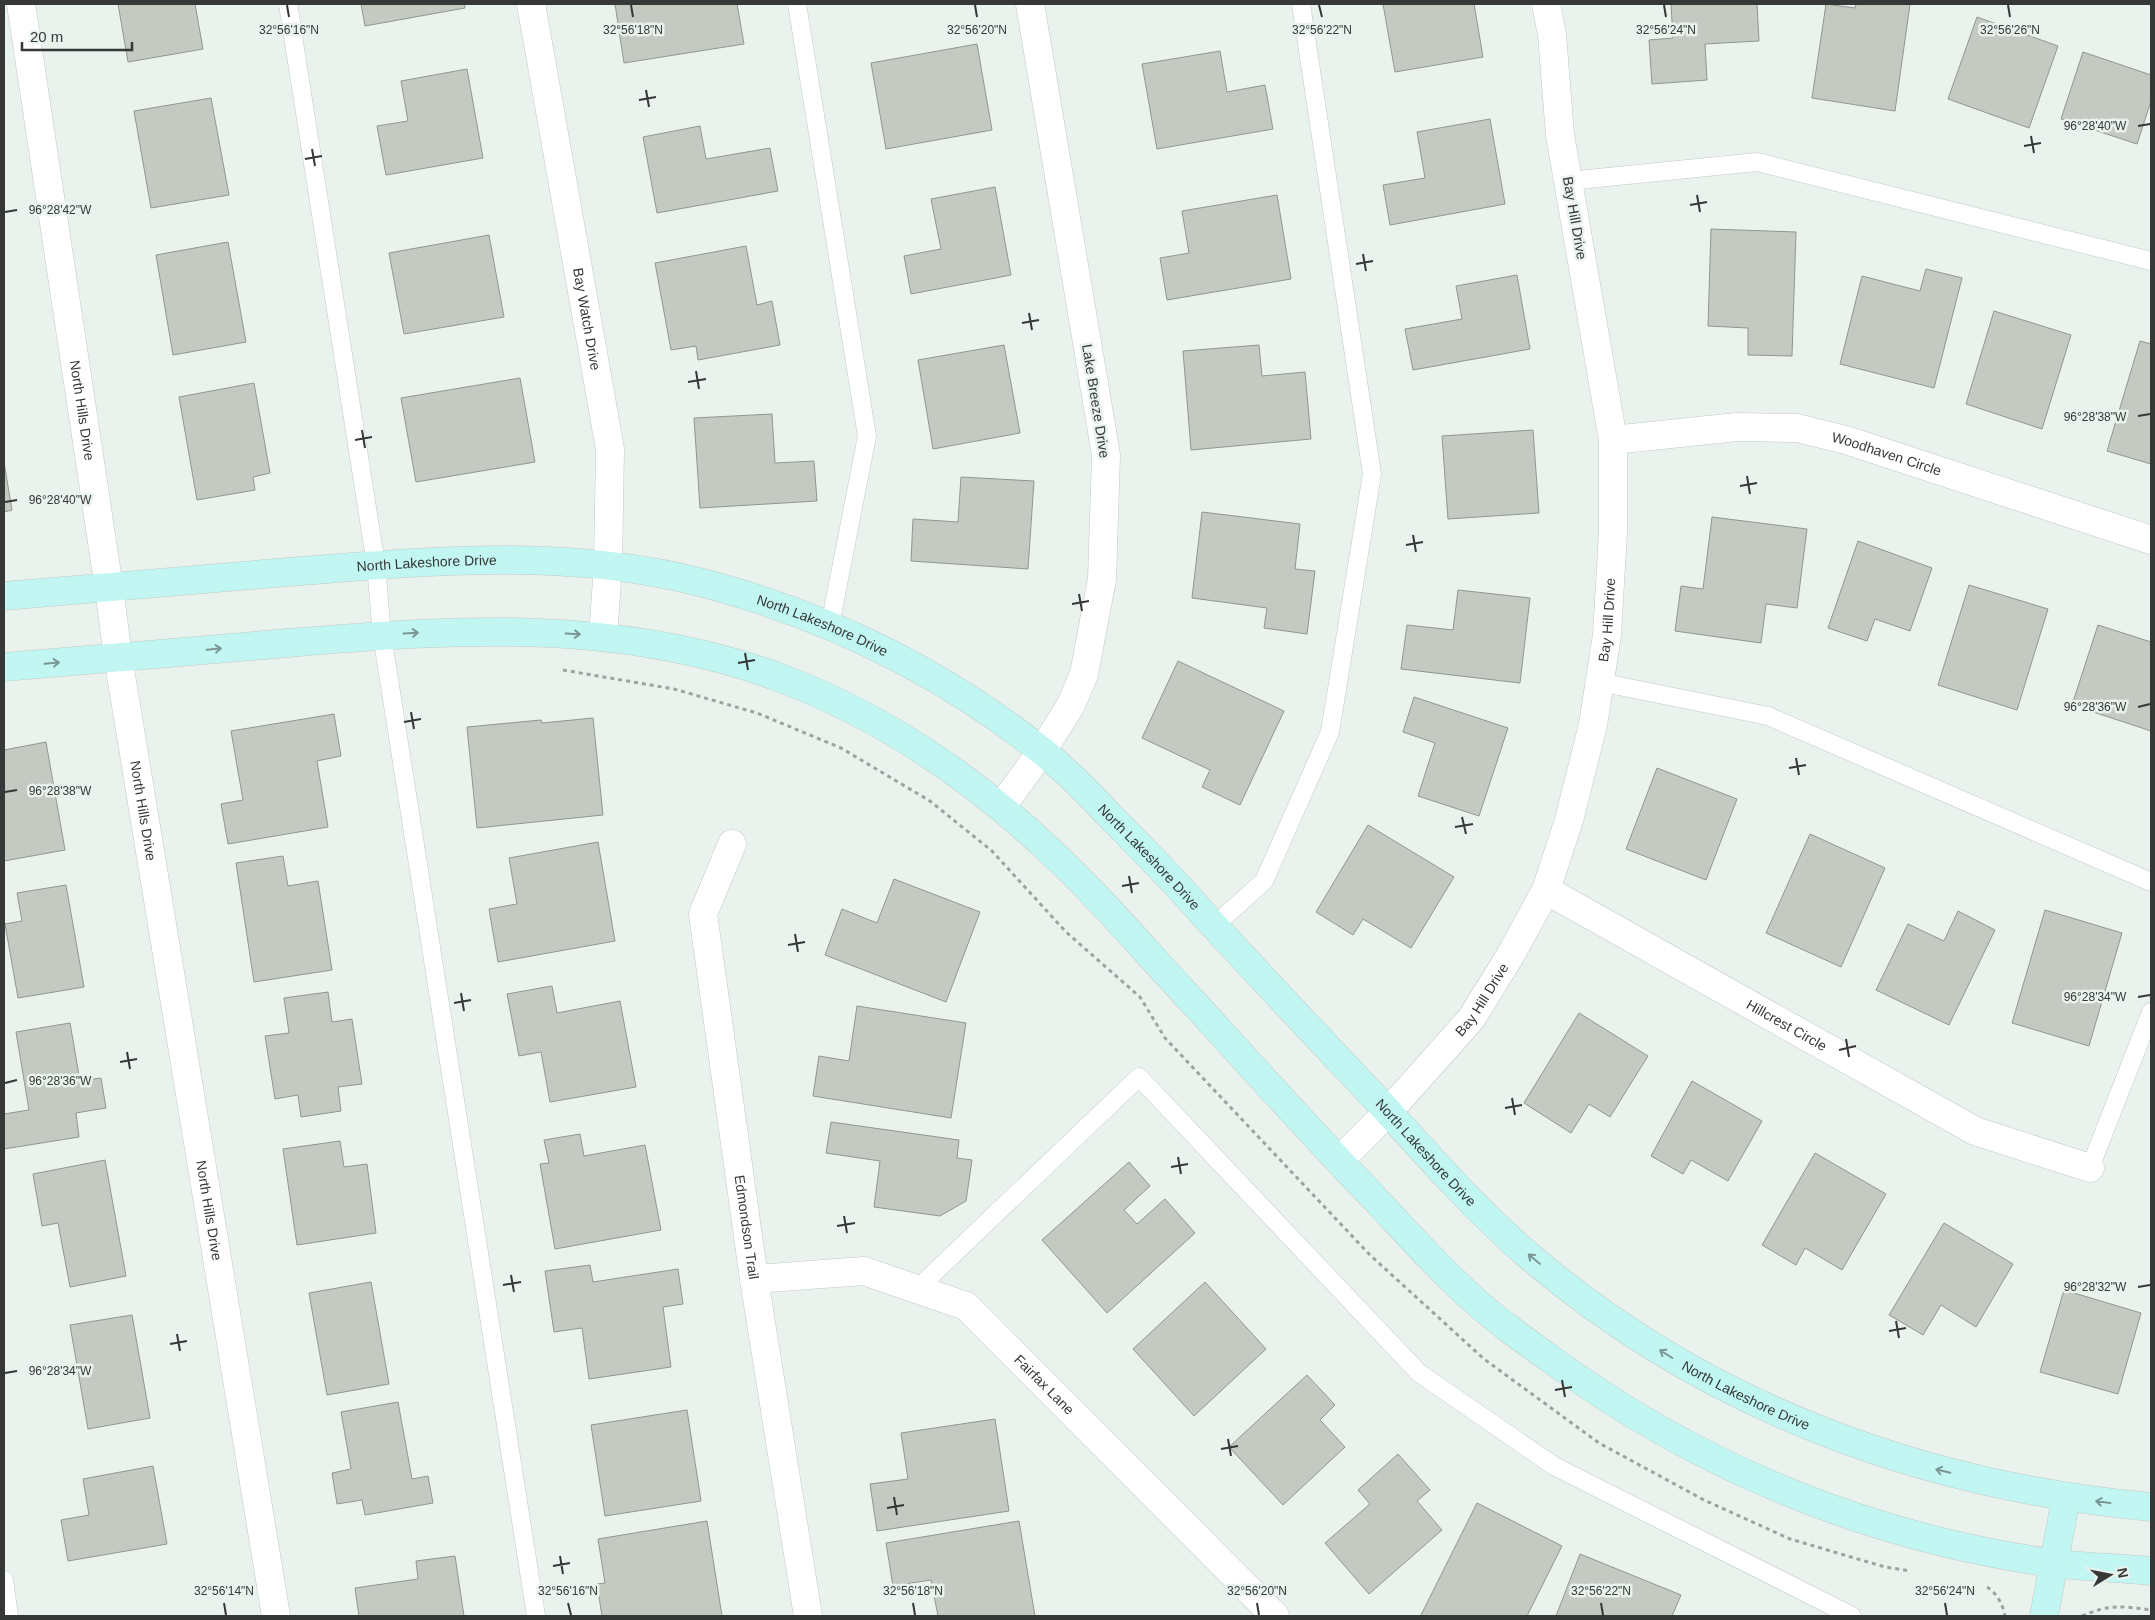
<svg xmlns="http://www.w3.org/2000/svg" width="2155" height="1620" viewBox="0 0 2155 1620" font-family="Helvetica,sans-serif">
	<rect width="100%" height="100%" fill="#eaf2ed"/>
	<g fill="#c4c9c1" stroke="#92968f">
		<path d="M 118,4 L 195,4 L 203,49 L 128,62 Z"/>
		<path d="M 361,4 L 464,4 L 465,8 L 365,26 Z"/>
		<path d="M 615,4 L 737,4 L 744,44 L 624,63 Z"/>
		<path d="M 1383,4 L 1474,4 L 1483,57 L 1395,72 Z"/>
		<path d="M 1671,4 L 1757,4 L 1759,41 L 1705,44 L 1707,80 L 1652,84 L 1649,40 L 1673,38 Z"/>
		<path d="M 1826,4 L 1855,8 L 1856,4 L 1910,4 L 1895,111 L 1812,98 Z"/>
		<path d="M 1977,17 L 2058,46 L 2029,128 L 1948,99 Z"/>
		<path d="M 977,44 L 992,130 L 886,149 L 871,63 Z"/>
		<path d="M 1220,51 L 1227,92 L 1265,85 L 1273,129 L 1157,149 L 1142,64 Z"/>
		<path d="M 2083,52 L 2151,75 L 2151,101 L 2137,144 L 2061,119 Z"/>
		<path d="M 467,69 L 483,158 L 386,175 L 377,126 L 408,121 L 401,81 Z"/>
		<path d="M 211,98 L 229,195 L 151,208 L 134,111 Z"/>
		<path d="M 1490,119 L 1505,204 L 1390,225 L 1383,185 L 1425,178 L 1417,132 Z"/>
		<path d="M 700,126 L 706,159 L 770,148 L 778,191 L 657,213 L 643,137 Z"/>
		<path d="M 995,187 L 1011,275 L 911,294 L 904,256 L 941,249 L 931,199 Z"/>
		<path d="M 1277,195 L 1291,279 L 1167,300 L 1160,258 L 1189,253 L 1182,211 Z"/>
		<path d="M 1711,229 L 1796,232 L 1792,356 L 1748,355 L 1748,328 L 1708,326 Z"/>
		<path d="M 489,235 L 504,317 L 404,334 L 389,253 Z"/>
		<path d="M 228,242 L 246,342 L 173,355 L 156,255 Z"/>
		<path d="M 746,246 L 757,305 L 772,301 L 780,345 L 698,360 L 696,346 L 671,350 L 655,263 Z"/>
		<path d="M 1926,269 L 1962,278 L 1934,388 L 1840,364 L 1862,276 L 1920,291 Z"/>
		<path d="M 1517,275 L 1530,349 L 1413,370 L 1405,329 L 1462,319 L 1456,286 Z"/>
		<path d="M 1994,311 L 2071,335 L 2042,429 L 1966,404 Z"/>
		<path d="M 2140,341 L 2151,344 L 2151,464 L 2107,451 Z"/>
		<path d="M 1004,345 L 1020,433 L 933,449 L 918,360 Z"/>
		<path d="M 1259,345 L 1262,376 L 1305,372 L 1311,439 L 1191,450 L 1183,351 Z"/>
		<path d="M 520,378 L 535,462 L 416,482 L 401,398 Z"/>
		<path d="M 254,383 L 270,473 L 253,477 L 255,490 L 197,500 L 179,397 Z"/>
		<path d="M 772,414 L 775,463 L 814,461 L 817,501 L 700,508 L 694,418 Z"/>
		<path d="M 1533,430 L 1539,513 L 1448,519 L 1442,436 Z"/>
		<path d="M 4,462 L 12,510 L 4,512 Z"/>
		<path d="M 961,477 L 1034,481 L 1028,569 L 911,561 L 913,519 L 958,522 Z"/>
		<path d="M 1202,512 L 1300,524 L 1295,569 L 1315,571 L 1307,634 L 1264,628 L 1267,608 L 1192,598 Z"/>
		<path d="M 1712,517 L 1807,529 L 1797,608 L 1766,604 L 1761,643 L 1675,631 L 1681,586 L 1703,589 Z"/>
		<path d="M 1858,541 L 1932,568 L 1910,631 L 1875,619 L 1867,641 L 1828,628 Z"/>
		<path d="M 1969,585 L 2048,609 L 2017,710 L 1938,685 Z"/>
		<path d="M 1458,590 L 1530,598 L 1520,683 L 1401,669 L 1407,625 L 1453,630 Z"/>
		<path d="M 2098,625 L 2151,642 L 2151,731 L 2072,705 Z"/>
		<path d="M 1178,661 L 1284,711 L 1240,805 L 1202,787 L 1210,770 L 1142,738 Z"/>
		<path d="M 1414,697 L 1508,728 L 1479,816 L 1418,796 L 1435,743 L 1403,732 Z"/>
		<path d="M 334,714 L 341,756 L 317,761 L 328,827 L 228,844 L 221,804 L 243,800 L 231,731 Z"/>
		<path d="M 593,718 L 603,815 L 477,828 L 467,727 L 541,720 L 542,723 Z"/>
		<path d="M 46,742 L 65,850 L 4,861 L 4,750 Z"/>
		<path d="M 1657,768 L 1737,799 L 1706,880 L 1626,849 Z"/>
		<path d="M 1368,825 L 1454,877 L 1411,948 L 1363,919 L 1353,935 L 1316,912 Z"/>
		<path d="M 1810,834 L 1885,868 L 1841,967 L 1766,933 Z"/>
		<path d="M 598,842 L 615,941 L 498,962 L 489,909 L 517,904 L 509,858 Z"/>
		<path d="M 283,856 L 288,886 L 318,881 L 332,970 L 254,982 L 236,863 Z"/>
		<path d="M 894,879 L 980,912 L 946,1002 L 825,955 L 842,909 L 877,923 Z"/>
		<path d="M 66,885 L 84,987 L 18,998 L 5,924 L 22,921 L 17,893 Z"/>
		<path d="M 2045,910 L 2122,933 L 2089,1046 L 2012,1023 Z"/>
		<path d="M 1958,911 L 1995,930 L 1949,1025 L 1876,990 L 1908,924 L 1944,941 Z"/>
		<path d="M 552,986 L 557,1013 L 620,1001 L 636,1087 L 550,1102 L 541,1052 L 519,1056 L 507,994 Z"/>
		<path d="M 328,992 L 332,1022 L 352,1019 L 362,1084 L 338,1087 L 341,1111 L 301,1117 L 298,1095 L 275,1099 L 265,1036 L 289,1033 L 284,998 Z"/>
		<path d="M 857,1006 L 966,1023 L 951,1118 L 813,1096 L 819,1056 L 849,1061 Z"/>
		<path d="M 1579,1013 L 1648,1056 L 1610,1117 L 1589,1104 L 1571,1133 L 1524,1103 Z"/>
		<path d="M 70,1023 L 80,1081 L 101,1078 L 106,1108 L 76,1113 L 79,1137 L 4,1149 L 4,1114 L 29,1110 L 16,1032 Z"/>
		<path d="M 1692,1081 L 1762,1121 L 1728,1181 L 1691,1160 L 1683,1174 L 1651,1156 Z"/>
		<path d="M 831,1122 L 959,1140 L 957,1158 L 972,1160 L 966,1201 L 940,1216 L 874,1207 L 880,1161 L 826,1153 Z"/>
		<path d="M 580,1134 L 584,1156 L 645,1145 L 661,1230 L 555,1249 L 540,1164 L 549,1163 L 544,1140 Z"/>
		<path d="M 340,1141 L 344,1167 L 367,1164 L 376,1233 L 297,1245 L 283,1149 Z"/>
		<path d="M 1815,1153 L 1886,1194 L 1842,1270 L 1805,1248 L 1796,1265 L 1762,1245 Z"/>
		<path d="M 105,1160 L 126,1276 L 70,1287 L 58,1223 L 42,1226 L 33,1174 Z"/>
		<path d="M 1129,1162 L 1150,1186 L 1124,1210 L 1137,1224 L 1165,1199 L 1195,1233 L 1107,1313 L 1042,1240 Z"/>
		<path d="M 1944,1223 L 2013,1264 L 1976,1327 L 1941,1305 L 1923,1335 L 1889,1315 Z"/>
		<path d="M 590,1265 L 593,1282 L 678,1269 L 683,1304 L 663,1307 L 671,1367 L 589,1379 L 582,1328 L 554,1332 L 545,1271 Z"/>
		<path d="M 371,1282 L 389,1384 L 327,1395 L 309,1293 Z"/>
		<path d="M 1205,1282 L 1266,1349 L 1194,1416 L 1133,1349 Z"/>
		<path d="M 2064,1290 L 2141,1313 L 2118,1394 L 2040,1372 Z"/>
		<path d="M 132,1315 L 150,1418 L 88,1429 L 70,1325 Z"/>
		<path d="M 1307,1375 L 1335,1405 L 1320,1420 L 1345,1447 L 1283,1505 L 1229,1447 Z"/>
		<path d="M 398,1402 L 412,1479 L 428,1476 L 433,1503 L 365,1515 L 362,1500 L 337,1504 L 332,1473 L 351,1469 L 341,1412 Z"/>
		<path d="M 687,1410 L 701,1501 L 605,1516 L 591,1425 Z"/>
		<path d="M 995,1419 L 1009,1511 L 877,1531 L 870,1484 L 908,1479 L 901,1433 Z"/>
		<path d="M 1398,1454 L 1430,1490 L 1417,1501 L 1442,1530 L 1369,1594 L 1325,1543 L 1370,1504 L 1358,1490 Z"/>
		<path d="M 153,1466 L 167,1544 L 68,1561 L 61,1520 L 89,1515 L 83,1479 Z"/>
		<path d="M 1477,1503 L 1562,1546 L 1527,1616 L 1423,1616 L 1421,1615 Z"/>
		<path d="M 707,1521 L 722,1616 L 602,1616 L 597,1584 L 605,1583 L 598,1539 Z"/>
		<path d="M 1019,1521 L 1035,1616 L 938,1616 L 931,1580 L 893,1586 L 886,1543 Z"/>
		<path d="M 1580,1554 L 1681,1595 L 1672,1616 L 1556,1616 Z"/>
		<path d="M 455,1556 L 464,1616 L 359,1616 L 355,1588 L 418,1579 L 416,1561 Z"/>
	</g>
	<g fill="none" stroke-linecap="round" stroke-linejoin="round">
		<g stroke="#c2cac5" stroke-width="19">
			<g id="lane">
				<path d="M 288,4 L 376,565 L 382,635 L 536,1616"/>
				<path d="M 797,4 L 867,436 L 830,625"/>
				<path d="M 1568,181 L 1757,162 L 2151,261"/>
				<path d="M 1599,682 L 1768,716 L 2151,882"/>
				<path d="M 1214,926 L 1264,881 L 1330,732 L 1372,474 L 1301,4"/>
				<path d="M 2090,1168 L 2151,1012"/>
				<path d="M 917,1289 L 1139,1077 L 1419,1373 L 1554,1466 L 1852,1616"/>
				<path d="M 4,1580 L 9,1616"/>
			</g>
		</g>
		<g stroke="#c2cac5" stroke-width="29">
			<g id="street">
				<path id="s1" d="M 21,4 L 109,588 L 118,657 L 276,1616"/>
				<path id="s2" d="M 531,4 L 610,449 L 608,566 L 603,636"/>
				<path id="s3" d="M 1613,440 L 1737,427 L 1797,428 L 1846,440 L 2151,540"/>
				<path d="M 1001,807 L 1042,751 L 1071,705 L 1084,674 L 1102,579 L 1106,455 L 1030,4"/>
				<path id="s4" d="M 732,844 L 703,914 L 754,1279 L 808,1616"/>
				<path id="s5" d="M 1546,890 L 1975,1131 L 2090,1168"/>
				<path id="s6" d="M 1339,1161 L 1388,1112 L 1471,1019 L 1510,956 L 1546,890 L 1569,820 L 1593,725 L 1607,635 L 1613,532 L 1613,440 L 1560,135 L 1552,35 L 1546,4"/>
				<path id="s7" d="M 754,1279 L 864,1271 L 966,1306 L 1275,1616"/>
			</g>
		</g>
		<g stroke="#c2cac5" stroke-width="29">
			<g id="secondary">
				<path id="s8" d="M 4,596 C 98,588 193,580 288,572 C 428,561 569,547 707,584 C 827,616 940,671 1038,748 C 1064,768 1087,792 1110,816 C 1142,848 1174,881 1204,915 C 1263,979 1322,1042 1382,1105 C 1429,1157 1476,1210 1529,1256 C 1706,1407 1922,1486 2151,1507"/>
				<path d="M 4,667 C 98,659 193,651 288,643 C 454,629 618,618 778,677 C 880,715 969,775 1048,849 C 1100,897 1145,951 1193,1002 C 1254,1069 1315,1137 1378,1202 C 1409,1235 1440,1270 1474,1300 C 1498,1322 1525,1341 1552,1360 C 1700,1468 1871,1538 2052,1563 C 2085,1567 2118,1568 2151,1571"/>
				<path d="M 2044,1616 L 2066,1498"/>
			</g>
		</g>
		<g stroke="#9da39f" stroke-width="3" stroke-dasharray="4 4" stroke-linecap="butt">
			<path d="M 563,670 L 674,689 L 757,713 L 841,748 L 930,801 L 992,851 L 1066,932 L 1140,997 L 1165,1038 L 1370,1255 L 1484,1359 L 1599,1443 L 1704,1500 L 1790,1539 L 1885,1567 L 1911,1571"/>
			<path d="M 1987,1587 C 1997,1593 2003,1605 2005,1616"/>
			<path d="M 2082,1616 C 2110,1604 2121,1606 2151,1610"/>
		</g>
		<use href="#lane" stroke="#fff" stroke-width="18"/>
		<use href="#street" stroke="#fff" stroke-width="28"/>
		<use href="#secondary" stroke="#c1f6f2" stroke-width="28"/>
	</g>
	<defs><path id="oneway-shaft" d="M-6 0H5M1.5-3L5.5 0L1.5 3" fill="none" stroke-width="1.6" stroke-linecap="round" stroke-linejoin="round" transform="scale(1.25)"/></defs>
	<g stroke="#7b9794">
		<use href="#oneway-shaft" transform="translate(411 633) rotate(-3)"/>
		<use href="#oneway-shaft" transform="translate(573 634) rotate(3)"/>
		<use href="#oneway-shaft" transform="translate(214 649) rotate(-5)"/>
		<use href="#oneway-shaft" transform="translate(52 663) rotate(-5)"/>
		<use href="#oneway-shaft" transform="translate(1534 1259) rotate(-140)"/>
		<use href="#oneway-shaft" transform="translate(1666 1354) rotate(-148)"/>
		<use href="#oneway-shaft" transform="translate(1943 1471) rotate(-166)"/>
		<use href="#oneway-shaft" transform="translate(2103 1502) rotate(-173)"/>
	</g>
	<path fill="none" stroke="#353836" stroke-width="2" d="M 287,5 L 289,17M 631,5 L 633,17M 975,5 L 977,17M 1319,5 L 1322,17M 1664,5 L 1666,17M 2008,5 L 2010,17M 646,90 L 649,107M 639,100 L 656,97M 2138,126 L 2150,124M 2031,136 L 2034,153M 2024,146 L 2041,143M 312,149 L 315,166M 305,159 L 322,156M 1697,195 L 1700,212M 1690,205 L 1707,202M 5,212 L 17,210M 1363,254 L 1366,271M 1356,264 L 1373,261M 1029,313 L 1032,330M 1022,323 L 1039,320M 696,371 L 699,389M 688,382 L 706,379M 2138,416 L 2150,414M 362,430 L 365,448M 355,440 L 372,437M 1747,476 L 1750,494M 1740,486 L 1757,483M 5,502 L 17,500M 1413,535 L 1416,552M 1406,545 L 1423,542M 1079,594 L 1082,611M 1072,604 L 1089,601M 745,653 L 748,670M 738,663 L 755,660M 2138,707 L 2150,704M 411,712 L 414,729M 404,722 L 421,719M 1796,758 L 1799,775M 1789,768 L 1806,765M 5,792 L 17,790M 1462,817 L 1466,834M 1455,827 L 1473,824M 1129,876 L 1132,893M 1122,886 L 1139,883M 795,934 L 798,952M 788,945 L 805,942M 461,993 L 464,1011M 2138,997 L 2150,995M 454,1003 L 471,1000M 1846,1039 L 1849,1057M 1839,1050 L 1856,1046M 127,1052 L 130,1069M 120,1062 L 137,1059M 5,1083 L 17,1080M 1512,1098 L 1515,1115M 1505,1108 L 1522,1105M 1178,1157 L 1181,1174M 1171,1167 L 1188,1164M 844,1216 L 847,1233M 837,1226 L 855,1223M 511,1275 L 514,1292M 503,1285 L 521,1282M 2138,1287 L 2150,1285M 1896,1321 L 1899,1338M 1889,1331 L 1906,1328M 177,1334 L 180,1351M 170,1344 L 187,1341M 5,1373 L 17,1371M 1562,1380 L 1565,1397M 1555,1390 L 1572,1387M 1228,1439 L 1231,1456M 1221,1449 L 1238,1446M 894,1497 L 897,1515M 887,1508 L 904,1505M 560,1556 L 563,1574M 553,1566 L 570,1563M 224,1603 L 226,1615M 568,1603 L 571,1615M 913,1603 L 915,1615M 1257,1603 L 1259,1615M 1601,1603 L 1603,1615M 1945,1603 L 1947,1615"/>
	<g text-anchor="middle" stroke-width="5" stroke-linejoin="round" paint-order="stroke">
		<g font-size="14" fill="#353836" stroke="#eaf2ed">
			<text transform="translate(1575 218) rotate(80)" y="5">Bay Hill Drive</text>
			<text dy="5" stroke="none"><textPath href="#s2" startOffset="320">Bay Watch Drive</textPath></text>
			<text transform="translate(1096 401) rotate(81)" y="5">Lake Breeze Drive</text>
			<text dy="5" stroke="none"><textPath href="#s1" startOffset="411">North Hills Drive</textPath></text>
			<text dy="5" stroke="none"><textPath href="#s3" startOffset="278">Woodhaven Circle</textPath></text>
			<text dy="5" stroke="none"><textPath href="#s8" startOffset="424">North Lakeshore Drive</textPath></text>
			<text dy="5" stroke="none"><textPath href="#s6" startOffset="621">Bay Hill Drive</textPath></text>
			<text dy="5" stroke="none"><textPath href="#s8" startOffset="829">North Lakeshore Drive</textPath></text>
			<text dy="5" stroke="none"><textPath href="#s1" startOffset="816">North Hills Drive</textPath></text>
			<text dy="5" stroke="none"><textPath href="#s8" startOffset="1234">North Lakeshore Drive</textPath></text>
			<text dy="5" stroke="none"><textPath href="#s6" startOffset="216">Bay Hill Drive</textPath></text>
			<text dy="5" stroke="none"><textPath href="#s5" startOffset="276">Hillcrest Circle</textPath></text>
			<text dy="5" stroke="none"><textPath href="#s8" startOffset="1639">North Lakeshore Drive</textPath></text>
			<text dy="5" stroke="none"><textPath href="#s1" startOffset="1221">North Hills Drive</textPath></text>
			<text dy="5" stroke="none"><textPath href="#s4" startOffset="392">Edmondson Trail</textPath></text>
			<text dy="5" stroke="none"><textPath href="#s7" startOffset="329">Fairfax Lane</textPath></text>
			<text dy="5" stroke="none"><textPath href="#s8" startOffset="2044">North Lakeshore Drive</textPath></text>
		</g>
	</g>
	<g font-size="12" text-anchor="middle" fill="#353836" stroke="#eaf2ed" stroke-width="5" stroke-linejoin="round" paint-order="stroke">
		<text x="289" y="34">32°56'16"N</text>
		<text x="633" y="34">32°56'18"N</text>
		<text x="977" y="34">32°56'20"N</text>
		<text x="1322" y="34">32°56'22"N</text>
		<text x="1666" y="34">32°56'24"N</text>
		<text x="2010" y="34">32°56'26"N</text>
		<text x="2095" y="130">96°28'40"W</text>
		<text x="60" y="214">96°28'42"W</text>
		<text x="2095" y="421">96°28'38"W</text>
		<text x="60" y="504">96°28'40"W</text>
		<text x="2095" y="711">96°28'36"W</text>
		<text x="60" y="795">96°28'38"W</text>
		<text x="2095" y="1001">96°28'34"W</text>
		<text x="60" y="1085">96°28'36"W</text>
		<text x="2095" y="1291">96°28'32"W</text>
		<text x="60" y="1375">96°28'34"W</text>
		<text x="224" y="1595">32°56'14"N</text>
		<text x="568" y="1595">32°56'16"N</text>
		<text x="913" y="1595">32°56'18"N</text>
		<text x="1257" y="1595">32°56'20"N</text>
		<text x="1601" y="1595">32°56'22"N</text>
		<text x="1945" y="1595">32°56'24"N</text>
	</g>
	<rect width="2155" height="1620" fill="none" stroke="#353836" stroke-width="10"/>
	<g transform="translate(2110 1575) rotate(80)" stroke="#eaf2ed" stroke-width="4" paint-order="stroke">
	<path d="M0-4L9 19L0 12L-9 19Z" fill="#353836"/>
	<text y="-8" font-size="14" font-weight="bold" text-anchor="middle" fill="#353836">N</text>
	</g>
	<path d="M22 42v8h110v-8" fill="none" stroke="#353836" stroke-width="2.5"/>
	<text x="30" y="42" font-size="15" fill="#353836" stroke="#eaf2ed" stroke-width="4" paint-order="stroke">20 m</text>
</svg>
